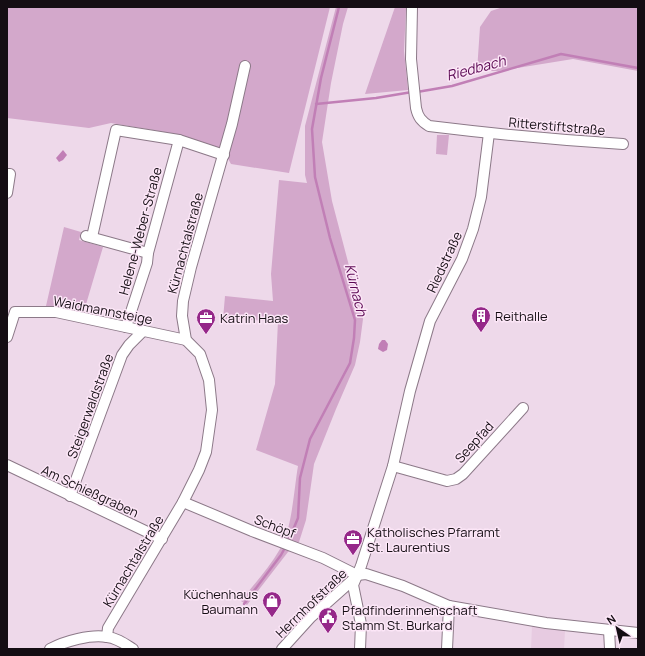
<svg xmlns="http://www.w3.org/2000/svg" width="645" height="656" viewBox="0 0 645 656" font-family="Manrope,sans-serif">
	<rect width="100%" height="100%" fill="#eed9ea"/>
	<path fill="#e7cbe1" d="M 532,626 L 565,631 L 564,649 L 531,649 Z"/>
	<g fill="#d3a8cb">
		<path d="M 7,7 L 330,7 L 289,173 L 231,164 L 223,150 L 176,134 L 111,123 L 89,128 L 7,118 Z"/>
		<path d="M 336,7 L 348,7 L 343,24 L 331,83 L 322,142 L 332,201 L 363,319 L 360,342 L 355,365 L 336,409 L 314,464 L 306,520 L 299,542 L 288,552 L 247,605 L 241,601 C 254,584 269,568 280,549 C 292,530 294,489 298,466 L 256,450 L 275,384 L 278,321 L 223,319 L 225,296 L 273,301 L 271,274 L 279,180 L 307,183 L 305,175 L 305,126 Z"/>
		<path d="M 395,7 L 406,7 L 406,8 L 404,51 L 408,90 L 365,94 Z"/>
		<path d="M 503,7 L 638,7 L 638,71 L 573,59 L 498,71 L 477,71 L 480,27 L 491,11 Z"/>
		<path d="M 437,135 L 449,135 L 447,155 L 436,154 Z"/>
		<path d="M 64,227 L 81,232 L 79,240 L 103,247 L 84,311 L 46,306 Z"/>
	</g>
	<g fill="#c17fb6">
		<path d="M 63,150 L 67,155 L 63,160 L 59,162 L 56,158 Z"/>
		<path d="M 382,340 L 385,340 L 388,344 L 387,350 L 383,352 L 378,349 L 379,344 Z"/>
	</g>
	<g fill="none" stroke-linecap="round" stroke-linejoin="round">
		<g stroke="#c17fb6" stroke-width="2.5">
			<path d="M 417,92 L 452,86 L 561,54 L 638,68"/>
			<path d="M 316,104 L 376,98 L 412,92"/>
			<path d="M 288,542 L 298,518 L 300,478 L 310,439 L 350,363 L 354,338 L 355,320 L 330,238 L 315,177 L 312,129 L 321,78 L 339,7"/>
			<path d="M 244,604 L 281,555 L 286,546"/>
		</g>
		<g stroke="#8c7988" stroke-width="12">
			<g id="street">
				<path d="M 412,7 L 411,59 L 416,108 C 418,117 421,121 429,126 C 494,134 558,140 623,144"/>
				<path d="M 7,174 L 10,174 L 7,193"/>
				<path d="M 86,236 L 148,253"/>
				<path d="M 92,237 L 116,130 L 179,140 L 224,155"/>
				<path d="M 126,327 L 147,263 L 148,253 L 179,140"/>
				<path d="M 7,337 L 15,312 L 56,312 L 186,340"/>
				<path d="M 7,465 L 162,539"/>
				<path d="M 393,466 L 447,481 L 456,479 L 463,474 L 523,408"/>
				<path d="M 70,496 L 122,355 L 129,345 L 143,331"/>
				<path d="M 183,502 L 252,531 L 323,558 L 357,575"/>
				<path d="M 357,575 L 366,574 L 403,586 L 449,606 L 546,623 L 638,633"/>
				<path d="M 609,630 L 610,649"/>
				<path d="M 107,637 L 108,628 L 183,502 L 199,470 L 206,452 L 212,410 L 209,380 L 200,354 L 186,340 L 182,316 L 183,301 L 191,267 L 232,124 L 245,66"/>
				<path d="M 50,649 C 65,641 91,634 107,637 C 117,638 125,644 133,649"/>
				<path d="M 282,649 L 311,617 L 356,577"/>
				<path d="M 360,649 L 361,624 L 353,585 L 361,566 L 393,466 L 410,391 L 430,321 L 462,259 L 473,229 L 481,197 L 489,133"/>
				<path d="M 447,649 L 449,606"/>
			</g>
		</g>
		<use href="#street" stroke="#fff" stroke-width="10"/>
	</g>
	<defs>
		<g id="building-pin" transform="scale(1)"><path d="M0 17L-7.5 6A9.5 9.5 0 1 1 7.5 6Z" fill="#952889" stroke="#fce6f7"/><path d="M-4-6H4V6H1V3H-1V6H-4ZM-2.5-4.3h1.7v1.8h-1.7ZM.8-4.3h1.7v1.8H.8ZM-2.5-1h1.7V.8h-1.7ZM.8-1h1.7V.8H.8Z" fill="#fff"/></g>
		<g id="office-pin" transform="scale(1)"><path d="M0 17L-7.5 6A9.5 9.5 0 1 1 7.5 6Z" fill="#952889" stroke="#fce6f7"/><path d="M-6-3h4V-5.5h4V-3h4V5H-6ZM-1-4.5V-3h2v-1.5ZM-6 0V1H6V0Z" fill="#fff"/></g>
		<g id="shop-pin" transform="scale(1)"><path d="M0 17L-7.5 6A9.5 9.5 0 1 1 7.5 6Z" fill="#952889" stroke="#fce6f7"/><path d="M-5-2.5h2.3a2.7 3.5 0 0 1 5.4 0H5L5.5 6h-11ZM-1.5-2.5h3a1.5 2.3 0 0 0-3 0Z" fill="#fff"/></g>
		<g id="civic-pin" transform="scale(1)"><path d="M0 17L-7.5 6A9.5 9.5 0 1 1 7.5 6Z" fill="#952889" stroke="#fce6f7"/><path d="M-.6-6.5H3V-4.5H.6V-3L4-1V1h2V6H-6V1h2V-1L-.6-3ZM-1.2 2.5V6h2.4V2.5Z" fill="#fff"/></g>
	</defs>
	<g fill-rule="evenodd">
		<use href="#building-pin" x="481" y="316"/>
		<use href="#office-pin" x="206" y="318"/>
		<use href="#office-pin" x="353" y="539"/>
		<use href="#shop-pin" x="272" y="601"/>
		<use href="#civic-pin" x="328" y="617"/>
	</g>
	<g text-anchor="middle" stroke-width="3" stroke-linejoin="round" paint-order="stroke">
		<g font-size="13" fill="#140d13" stroke="#fce6f7">
			<text transform="translate(557 126) rotate(5)" y="5">Ritterstiftstraße</text>
			<text transform="translate(140 231) rotate(-75)" y="5">Helene-Weber-Straße</text>
			<text transform="translate(185 243) rotate(-75)" y="5">Kürnachtalstraße</text>
			<text transform="translate(444 262) rotate(-65)" y="5">Riedstraße</text>
			<text transform="translate(103 310) rotate(11)" y="5">Waidmannsteige</text>
			<text transform="translate(90 406) rotate(-70)" y="5">Steigerwaldstraße</text>
			<text transform="translate(474 442) rotate(-48)" y="5">Seepfad</text>
			<text transform="translate(90 491) rotate(25)" y="5">Am Schießgraben</text>
			<text transform="translate(275 526) rotate(21)" y="5">Schöpf</text>
			<text transform="translate(133 561) rotate(-59)" y="5">Kürnachtalstraße</text>
			<text transform="translate(311 603) rotate(-44)" y="5">Herrnhofstraße</text>
		</g>
		<g font-size="13" fill="#140d13" stroke="#fce6f7" text-anchor="start">
			<text x="495" y="321">Reithalle</text>
			<text x="220" y="323">Katrin Haas</text>
			<text x="367" y="537">Katholisches Pfarramt<tspan x="367" dy="15">St. Laurentius</tspan></text>
			<text x="258" y="599" text-anchor="end">Küchenhaus<tspan x="258" dy="15">Baumann</tspan></text>
			<text x="342" y="615">Pfadfinderinnenschaft<tspan x="342" dy="15">Stamm St. Burkard</tspan></text>
		</g>
		<g font-size="14" font-style="italic" fill="#5a0752" stroke="#fce6f7">
			<text transform="translate(476 68) rotate(-15)" y="5">Riedbach</text>
			<text transform="translate(356 290) rotate(76)" y="5">Kürnach</text>
		</g>
	</g>
	<rect width="645" height="656" fill="none" stroke="#140d13" stroke-width="16"/>
	<g transform="translate(617 628) rotate(326)" stroke="#fce6f7" stroke-width="3" paint-order="stroke">
	<path d="M0-3L7 15L0 10L-7 15Z" fill="#140d13"/>
	<text y="-6" font-size="11" font-weight="bold" text-anchor="middle" fill="#140d13">N</text>
	</g>
</svg>
